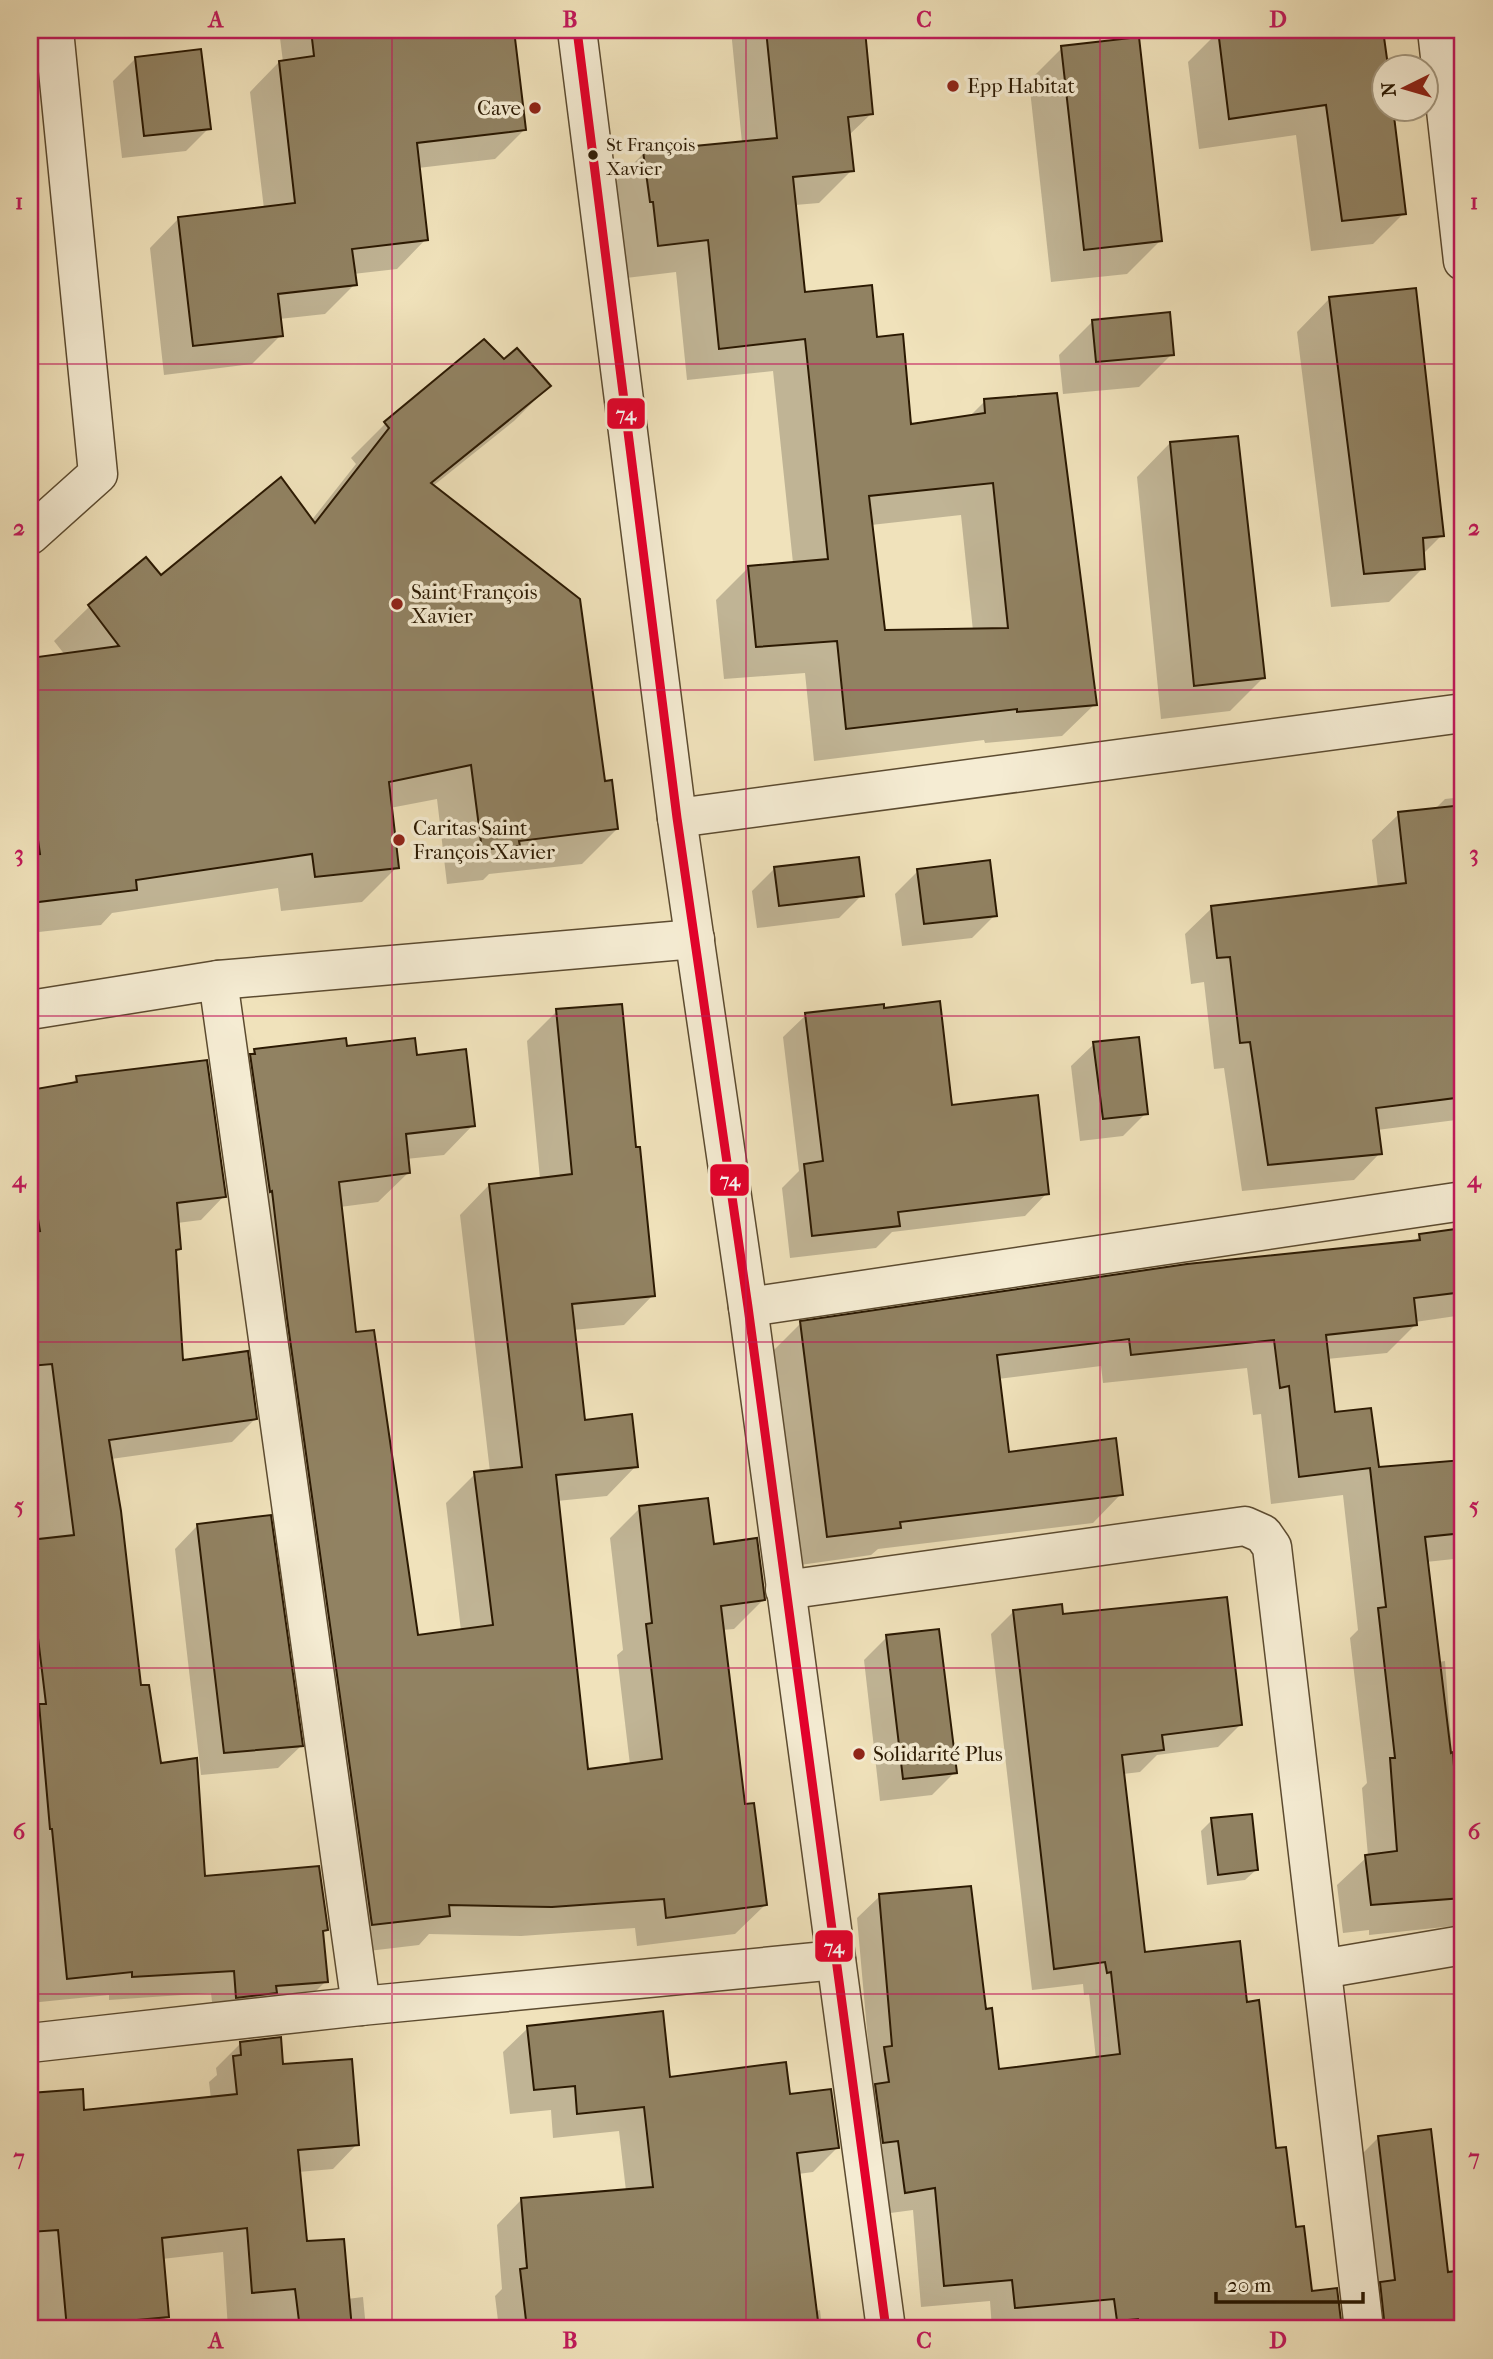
<svg xmlns="http://www.w3.org/2000/svg" width="1493" height="2359" viewBox="0 0 1493 2359" font-family="'IM FELL French Canon',serif">
	<rect width="100%" height="100%" fill="#f0e2bb"/>
	<filter id="stains"><feTurbulence type="fractalNoise" baseFrequency=".00286" numOctaves="4"/><feColorMatrix values="0 0 0 0 .2 0 0 0 0 .09 0 0 0 0 .02 0 0 0 .5 -.17"/></filter>
	<radialGradient id="worn" r=".72"><stop offset=".6" stop-color="#630" stop-opacity="0"/><stop offset="1" stop-color="#630" stop-opacity=".3"/></radialGradient>
	<g fill="#0003" fill-rule="evenodd">
		<path d="M 279,30 L 505,30 L 524,130 L 495,159 L 418,168 L 426,239 L 397,269 L 353,274 L 355,284 L 325,314 L 279,319 L 281,335 L 252,364 L 164,375 L 150,248 L 179,218 L 264,209 L 250,92 L 279,62 L 283,62 Z"/>
		<path d="M 731,30 L 863,30 L 872,113 L 848,136 L 852,170 L 819,203 L 795,205 L 804,294 L 876,339 L 910,426 L 969,417 L 985,401 L 1095,704 L 1062,736 L 985,743 L 984,740 L 814,761 L 805,673 L 724,679 L 716,600 L 749,567 L 793,563 L 773,371 L 687,380 L 676,272 L 626,278 L 612,185 L 644,153 L 742,143 ZM 961,515 L 973,631 L 883,632 L 871,525 Z"/>
		<path d="M 1228,30 L 1382,30 L 1386,66 L 1384,108 L 1404,213 L 1373,244 L 1311,251 L 1296,135 L 1199,149 L 1188,62 L 1219,31 Z"/>
		<path d="M 1062,48 L 1160,241 L 1127,274 L 1051,282 L 1029,81 Z"/>
		<path d="M 136,58 L 209,128 L 186,151 L 122,158 L 113,81 Z"/>
		<path d="M 1330,298 L 1442,535 L 1422,555 L 1423,568 L 1389,602 L 1331,607 L 1297,332 Z"/>
		<path d="M 1092,322 L 1172,354 L 1139,387 L 1063,394 L 1059,355 Z"/>
		<path d="M 504,362 L 549,386 L 514,421 L 433,486 L 603,783 L 617,829 L 582,864 L 489,874 L 483,880 L 447,884 L 437,799 L 390,808 L 397,867 L 362,902 L 281,911 L 278,888 L 112,913 L 101,925 L 30,933 L 30,660 L 65,655 L 54,641 L 89,607 L 146,559 L 161,577 L 311,521 L 356,464 L 351,458 L 385,424 Z"/>
		<path d="M 1170,443 L 1263,678 L 1230,711 L 1161,719 L 1137,477 Z"/>
		<path d="M 1463,797 L 1463,1167 L 1456,1120 L 1377,1130 L 1380,1153 L 1354,1180 L 1242,1191 L 1224,1068 L 1214,1069 L 1204,982 L 1191,984 L 1185,934 L 1212,908 L 1378,888 L 1372,840 L 1399,814 L 1434,810 L 1445,799 Z"/>
		<path d="M 775,868 L 862,895 L 839,918 L 757,928 L 752,891 Z"/>
		<path d="M 918,871 L 995,915 L 972,938 L 902,946 L 895,894 Z"/>
		<path d="M 883,1010 L 951,1107 L 1047,1193 L 1025,1216 L 892,1232 L 876,1248 L 790,1258 L 782,1188 L 799,1171 L 783,1037 L 806,1015 Z"/>
		<path d="M 557,1011 L 634,1149 L 653,1295 L 624,1325 L 573,1330 L 584,1422 L 636,1466 L 607,1496 L 557,1501 L 587,1771 L 630,1765 L 617,1655 L 623,1650 L 610,1538 L 640,1508 L 712,1546 L 764,1599 L 734,1629 L 722,1630 L 743,1806 L 765,1905 L 735,1934 L 637,1946 L 635,1928 L 521,1936 L 429,1934 L 419,1945 L 343,1954 L 225,1080 L 255,1050 L 345,1048 L 415,1057 L 473,1125 L 444,1155 L 406,1159 L 408,1173 L 378,1202 L 340,1207 L 355,1334 L 416,1637 L 461,1631 L 446,1503 L 475,1474 L 490,1472 L 460,1215 L 489,1185 L 540,1179 L 527,1041 Z"/>
		<path d="M 1094,1044 L 1146,1113 L 1123,1136 L 1080,1141 L 1071,1066 Z"/>
		<path d="M 77,1078 L 224,1196 L 201,1220 L 177,1223 L 179,1249 L 175,1253 L 182,1362 L 255,1419 L 232,1442 L 111,1459 L 139,1687 L 160,1765 L 204,1877 L 326,1929 L 322,1934 L 326,1981 L 303,2004 L 214,2020 L 211,1993 L 109,2000 L 109,1995 L 30,2003 L 30,1946 L 39,1945 L 30,1862 L 30,1460 L 38,1459 L 30,1395 L 30,1092 L 70,1085 Z"/>
		<path d="M 1463,1230 L 1463,1315 L 1415,1322 L 1415,1325 L 1387,1353 L 1327,1359 L 1333,1414 L 1377,1469 L 1463,1461 L 1463,1558 L 1426,1562 L 1438,1662 L 1445,1661 L 1456,1804 L 1463,1803 L 1463,1925 L 1369,1935 L 1369,1930 L 1343,1933 L 1337,1885 L 1368,1856 L 1362,1788 L 1367,1783 L 1350,1638 L 1358,1630 L 1343,1495 L 1271,1504 L 1261,1414 L 1253,1415 L 1247,1368 L 1103,1383 L 1101,1366 L 998,1379 L 1007,1454 L 1121,1494 L 1093,1523 L 878,1549 L 871,1555 L 800,1565 L 773,1351 L 801,1323 L 1412,1243 L 1420,1236 Z"/>
		<path d="M 197,1526 L 301,1746 L 278,1768 L 201,1775 L 175,1549 Z"/>
		<path d="M 1013,1612 L 1062,1616 L 1241,1724 L 1218,1747 L 1157,1755 L 1140,1772 L 1123,1774 L 1143,1953 L 1245,2004 L 1274,2150 L 1311,2293 L 1336,2290 L 1340,2329 L 1093,2329 L 1092,2321 L 992,2329 L 990,2301 L 921,2307 L 913,2210 L 883,2214 L 862,2072 L 870,2064 L 857,1918 L 880,1896 L 984,2011 L 998,2071 L 1096,2059 L 1089,1994 L 1084,1995 L 1083,1984 L 1032,1990 L 991,1634 Z"/>
		<path d="M 887,1637 L 955,1772 L 932,1795 L 880,1801 L 864,1660 Z"/>
		<path d="M 1212,1820 L 1257,1869 L 1245,1880 L 1207,1885 L 1201,1831 Z"/>
		<path d="M 528,2028 L 669,2079 L 788,2096 L 838,2147 L 813,2172 L 798,2174 L 815,2311 L 820,2310 L 822,2329 L 499,2329 L 495,2296 L 502,2289 L 497,2225 L 521,2200 L 626,2191 L 619,2131 L 553,2138 L 551,2110 L 510,2114 L 503,2052 Z"/>
		<path d="M 241,2043 L 282,2066 L 357,2144 L 333,2169 L 298,2172 L 306,2243 L 347,2299 L 363,2297 L 366,2329 L 228,2329 L 223,2252 L 162,2259 L 167,2316 L 155,2329 L 40,2329 L 34,2254 L 30,2254 L 30,2095 L 81,2091 L 83,2112 L 211,2099 L 209,2082 L 217,2075 L 216,2068 Z"/>
		<path d="M 1379,2137 L 1447,2274 L 1463,2272 L 1463,2329 L 1355,2329 L 1350,2166 Z"/>
	</g>
	<g fill="#918262" stroke="#2b1902" stroke-width="2" fill-rule="evenodd">
		<path d="M 311,30 L 514,30 L 526,130 L 417,143 L 428,240 L 352,249 L 357,285 L 278,294 L 283,336 L 193,346 L 178,217 L 295,203 L 279,61 L 314,56 Z"/>
		<path d="M 766,30 L 865,30 L 873,114 L 848,117 L 854,171 L 793,177 L 805,292 L 872,285 L 877,337 L 903,334 L 911,424 L 985,413 L 984,399 L 1057,393 L 1097,705 L 1017,712 L 1017,709 L 846,729 L 837,641 L 756,647 L 748,566 L 828,559 L 805,339 L 719,349 L 708,240 L 658,246 L 653,202 L 650,202 L 643,151 L 777,138 ZM 993,483 L 1008,628 L 885,630 L 869,496 Z"/>
		<path d="M 1218,30 L 1383,30 L 1388,66 L 1384,66 L 1384,108 L 1393,108 L 1406,214 L 1342,221 L 1326,105 L 1229,119 Z"/>
		<path d="M 1139,37 L 1162,241 L 1084,250 L 1061,46 Z"/>
		<path d="M 201,49 L 211,129 L 144,136 L 135,57 Z"/>
		<path d="M 1416,288 L 1444,536 L 1423,538 L 1425,569 L 1364,574 L 1329,297 Z"/>
		<path d="M 1170,312 L 1174,355 L 1096,362 L 1092,320 Z"/>
		<path d="M 484,339 L 504,359 L 517,348 L 551,386 L 431,483 L 580,599 L 605,781 L 612,780 L 618,829 L 519,841 L 520,846 L 482,850 L 471,765 L 389,782 L 399,868 L 315,877 L 312,854 L 136,880 L 137,890 L 30,903 L 30,855 L 40,854 L 30,783 L 30,658 L 119,646 L 88,605 L 146,557 L 161,575 L 281,477 L 315,523 L 389,428 L 384,422 Z"/>
		<path d="M 1238,436 L 1265,678 L 1194,686 L 1170,442 Z"/>
		<path d="M 1463,805 L 1463,1097 L 1376,1108 L 1382,1154 L 1268,1165 L 1250,1042 L 1240,1043 L 1230,957 L 1217,958 L 1211,906 L 1406,883 L 1398,812 Z"/>
		<path d="M 859,857 L 864,896 L 779,906 L 774,867 Z"/>
		<path d="M 990,860 L 997,916 L 924,924 L 917,869 Z"/>
		<path d="M 940,1001 L 952,1105 L 1038,1095 L 1049,1194 L 898,1212 L 900,1226 L 812,1236 L 804,1164 L 823,1161 L 805,1013 L 884,1004 L 884,1008 Z"/>
		<path d="M 622,1004 L 636,1147 L 640,1147 L 655,1296 L 572,1304 L 585,1420 L 632,1414 L 638,1467 L 556,1475 L 588,1769 L 662,1759 L 646,1624 L 652,1623 L 639,1506 L 708,1498 L 714,1544 L 757,1538 L 765,1600 L 721,1606 L 745,1804 L 754,1803 L 767,1905 L 666,1918 L 664,1899 L 552,1907 L 449,1905 L 450,1916 L 372,1925 L 287,1318 L 272,1191 L 270,1192 L 250,1054 L 255,1054 L 254,1049 L 346,1038 L 347,1046 L 415,1038 L 417,1055 L 466,1049 L 475,1126 L 406,1134 L 410,1173 L 339,1182 L 356,1332 L 374,1330 L 418,1635 L 493,1625 L 474,1472 L 522,1467 L 489,1184 L 572,1174 L 556,1009 Z"/>
		<path d="M 1139,1037 L 1148,1114 L 1103,1119 L 1093,1042 Z"/>
		<path d="M 207,1060 L 226,1197 L 177,1203 L 181,1249 L 176,1250 L 183,1360 L 248,1351 L 257,1419 L 109,1440 L 121,1511 L 141,1685 L 149,1685 L 161,1763 L 197,1758 L 205,1876 L 319,1866 L 328,1930 L 323,1931 L 328,1982 L 276,1986 L 277,1993 L 236,1998 L 234,1971 L 132,1977 L 132,1972 L 67,1979 L 52,1829 L 50,1829 L 39,1704 L 46,1704 L 30,1572 L 30,1540 L 74,1535 L 52,1364 L 30,1366 L 30,1232 L 40,1231 L 30,1171 L 30,1090 L 77,1082 L 76,1076 Z"/>
		<path d="M 1463,1228 L 1463,1292 L 1414,1298 L 1417,1325 L 1326,1335 L 1335,1412 L 1371,1408 L 1379,1467 L 1463,1460 L 1463,1533 L 1425,1537 L 1451,1753 L 1453,1752 L 1463,1898 L 1371,1905 L 1365,1855 L 1397,1851 L 1390,1758 L 1395,1758 L 1378,1608 L 1386,1607 L 1370,1468 L 1299,1477 L 1289,1386 L 1280,1388 L 1274,1340 L 1131,1355 L 1129,1339 L 997,1355 L 1009,1452 L 1116,1438 L 1123,1495 L 900,1522 L 901,1528 L 827,1537 L 800,1321 L 1187,1264 L 1420,1240 L 1419,1234 Z"/>
		<path d="M 271,1515 L 303,1746 L 224,1753 L 197,1524 Z"/>
		<path d="M 1227,1597 L 1242,1725 L 1162,1735 L 1164,1750 L 1122,1755 L 1145,1952 L 1240,1941 L 1247,2002 L 1259,2000 L 1276,2148 L 1286,2147 L 1296,2227 L 1304,2226 L 1312,2291 L 1337,2288 L 1342,2329 L 1139,2329 L 1138,2319 L 1117,2321 L 1114,2299 L 1015,2308 L 1012,2280 L 944,2286 L 935,2188 L 905,2193 L 898,2141 L 883,2143 L 875,2084 L 889,2082 L 884,2047 L 892,2046 L 879,1894 L 971,1886 L 986,2009 L 992,2008 L 999,2069 L 1120,2054 L 1111,1972 L 1107,1973 L 1105,1962 L 1054,1969 L 1013,1610 L 1062,1604 L 1063,1614 Z"/>
		<path d="M 939,1629 L 957,1773 L 903,1779 L 886,1635 Z"/>
		<path d="M 1252,1814 L 1258,1870 L 1218,1875 L 1211,1818 Z"/>
		<path d="M 663,2011 L 670,2077 L 786,2062 L 790,2094 L 831,2089 L 839,2148 L 797,2153 L 819,2329 L 527,2329 L 520,2269 L 527,2268 L 521,2198 L 653,2187 L 644,2107 L 577,2114 L 575,2086 L 534,2090 L 527,2026 Z"/>
		<path d="M 281,2037 L 283,2064 L 352,2059 L 359,2145 L 298,2150 L 307,2241 L 344,2239 L 352,2329 L 300,2329 L 295,2289 L 252,2293 L 247,2228 L 162,2238 L 169,2317 L 106,2323 L 107,2329 L 67,2329 L 58,2230 L 30,2232 L 30,2184 L 33,2183 L 30,2093 L 83,2089 L 84,2110 L 237,2094 L 233,2056 L 241,2055 L 240,2042 Z"/>
		<path d="M 1431,2129 L 1448,2272 L 1463,2270 L 1463,2326 L 1443,2329 L 1385,2329 L 1380,2282 L 1395,2280 L 1378,2136 Z"/>
	</g>
	<g fill="none" stroke-linecap="round" stroke-linejoin="round">
		<g stroke="#5c4b30" stroke-width="41">
			<g id="minor">
				<path d="M 1437,30 L 1463,261"/>
				<path d="M 30,535 L 98,474 L 54,30"/>
				<path d="M 677,818 L 1463,713"/>
				<path d="M 218,980 L 361,2006"/>
				<path d="M 30,1010 L 218,980 L 695,939"/>
				<path d="M 748,1307 L 1463,1201"/>
				<path d="M 785,1590 L 1245,1526 L 1263,1534 L 1272,1547 L 1364,2329"/>
				<path d="M 1322,1969 L 1463,1945"/>
				<path d="M 30,2043 L 361,2006 L 836,1960"/>
			</g>
		</g>
		<g stroke="#5c4b30" stroke-width="41">
			<path id="tertiary" d="M 577,30 L 677,818 L 748,1307 L 886,2329"/>
		</g>
		<use href="#minor" stroke="#f5ecd3" stroke-width="38"/>
		<use href="#tertiary" stroke="#f5ecd3" stroke-width="38"/>
		<g stroke="#f5ecd3" stroke-width="14">
			<path id="bus-1" d="M 577,30 L 677,818 L 748,1307 L 886,2329"/>
		</g>
		<use href="#bus-1" stroke="#e4002b" stroke-width="9"/>
	</g>
	<path fill="none" stroke="#c2185b" stroke-width="2" stroke-opacity="0.55" d="M 392,30 L 392,2329M 746,30 L 746,2329M 1100,30 L 1100,2329M 30,364 L 1463,364M 30,690 L 1463,690M 30,1016 L 1463,1016M 30,1342 L 1463,1342M 30,1668 L 1463,1668M 30,1994 L 1463,1994"/>
	<g fill="#8f2418" stroke="#f5ecd3" stroke-width="2.5">
		<circle cx="953" cy="86" r="7"/>
		<circle cx="535" cy="108" r="7"/>
		<circle cx="397" cy="604" r="7"/>
		<circle cx="399" cy="840" r="7"/>
		<circle cx="859" cy="1754" r="7"/>
	</g>
	<circle fill="#2b1902" stroke="#f5ecd3" stroke-width="2.5" cx="593" cy="155" r="6"/>
	<g text-anchor="middle" stroke-width="7" stroke-linejoin="round" paint-order="stroke">
		<g font-size="19" fill="#2b1902" stroke="#f5ecd3" text-anchor="start">
			<text x="606" y="151">St François<tspan x="606" dy="24">Xavier</tspan></text>
		</g>
		<g font-size="21" fill="#2b1902" stroke="#f5ecd3" text-anchor="start">
			<text x="967" y="93">Epp Habitat</text>
			<text x="521" y="115" text-anchor="end">Cave</text>
			<text x="411" y="599">Saint François<tspan x="411" dy="24">Xavier</tspan></text>
			<text x="413" y="835">Caritas Saint<tspan x="413" dy="24">François Xavier</tspan></text>
			<text x="873" y="1761">Solidarité Plus</text>
		</g>
	</g>
	<g stroke="#f5ecd3" stroke-width="2.5">
		<rect x="606" y="397" width="40" height="33" rx="7" fill="#e4002b"/>
		<rect x="709" y="1163" width="41" height="34" rx="7" fill="#e4002b"/>
		<rect x="814" y="1929" width="40" height="34" rx="7" fill="#e4002b"/>
	</g>
	<g font-size="19" text-anchor="middle" font-weight="bold" fill="#fff">
		<text x="626" y="420">74</text>
		<text x="730" y="1186">74</text>
		<text x="834" y="1953">74</text>
	</g>
	<rect width="1493" height="2359" fill="none" stroke="#f0e2bb" stroke-width="77"/>
	<g transform="translate(1405 88) rotate(265)"><circle r="33" fill="#f5ecd3" stroke="#a4987f" stroke-width="2"/>
	<path d="M0-5L12 26L0 18L-12 26Z" fill="#8f2418"/>
	<text y="-10" font-size="19" font-weight="bold" text-anchor="middle" fill="#2b1902">N</text>
	</g>
	<path d="M1216 2292v10h147v-10" fill="none" stroke="#2b1902" stroke-width="3.5"/>
	<text x="1227" y="2292" font-size="21" fill="#2b1902" stroke="#f5ecd3" stroke-width="5" paint-order="stroke">20 m</text>
	<rect x="38" y="38" width="1416" height="2282" fill="none" stroke="#c2185b" stroke-width="2.5"/>
	<g font-size="23" text-anchor="middle" font-weight="bold" fill="#c2185b">
		<text x="216" y="27">A</text>
		<text x="570" y="27">B</text>
		<text x="924" y="27">C</text>
		<text x="1278" y="27">D</text>
		<text x="19" y="209">1</text>
		<text x="1474" y="209">1</text>
		<text x="19" y="535">2</text>
		<text x="1474" y="535">2</text>
		<text x="19" y="861">3</text>
		<text x="1474" y="861">3</text>
		<text x="19" y="1187">4</text>
		<text x="1474" y="1187">4</text>
		<text x="19" y="1513">5</text>
		<text x="1474" y="1513">5</text>
		<text x="19" y="1839">6</text>
		<text x="1474" y="1839">6</text>
		<text x="19" y="2165">7</text>
		<text x="1474" y="2165">7</text>
		<text x="216" y="2348">A</text>
		<text x="570" y="2348">B</text>
		<text x="924" y="2348">C</text>
		<text x="1278" y="2348">D</text>
	</g>
	<rect width="100%" height="100%" filter="url(#stains)"/>
	<rect width="100%" height="100%" fill="url(#worn)"/>
</svg>
